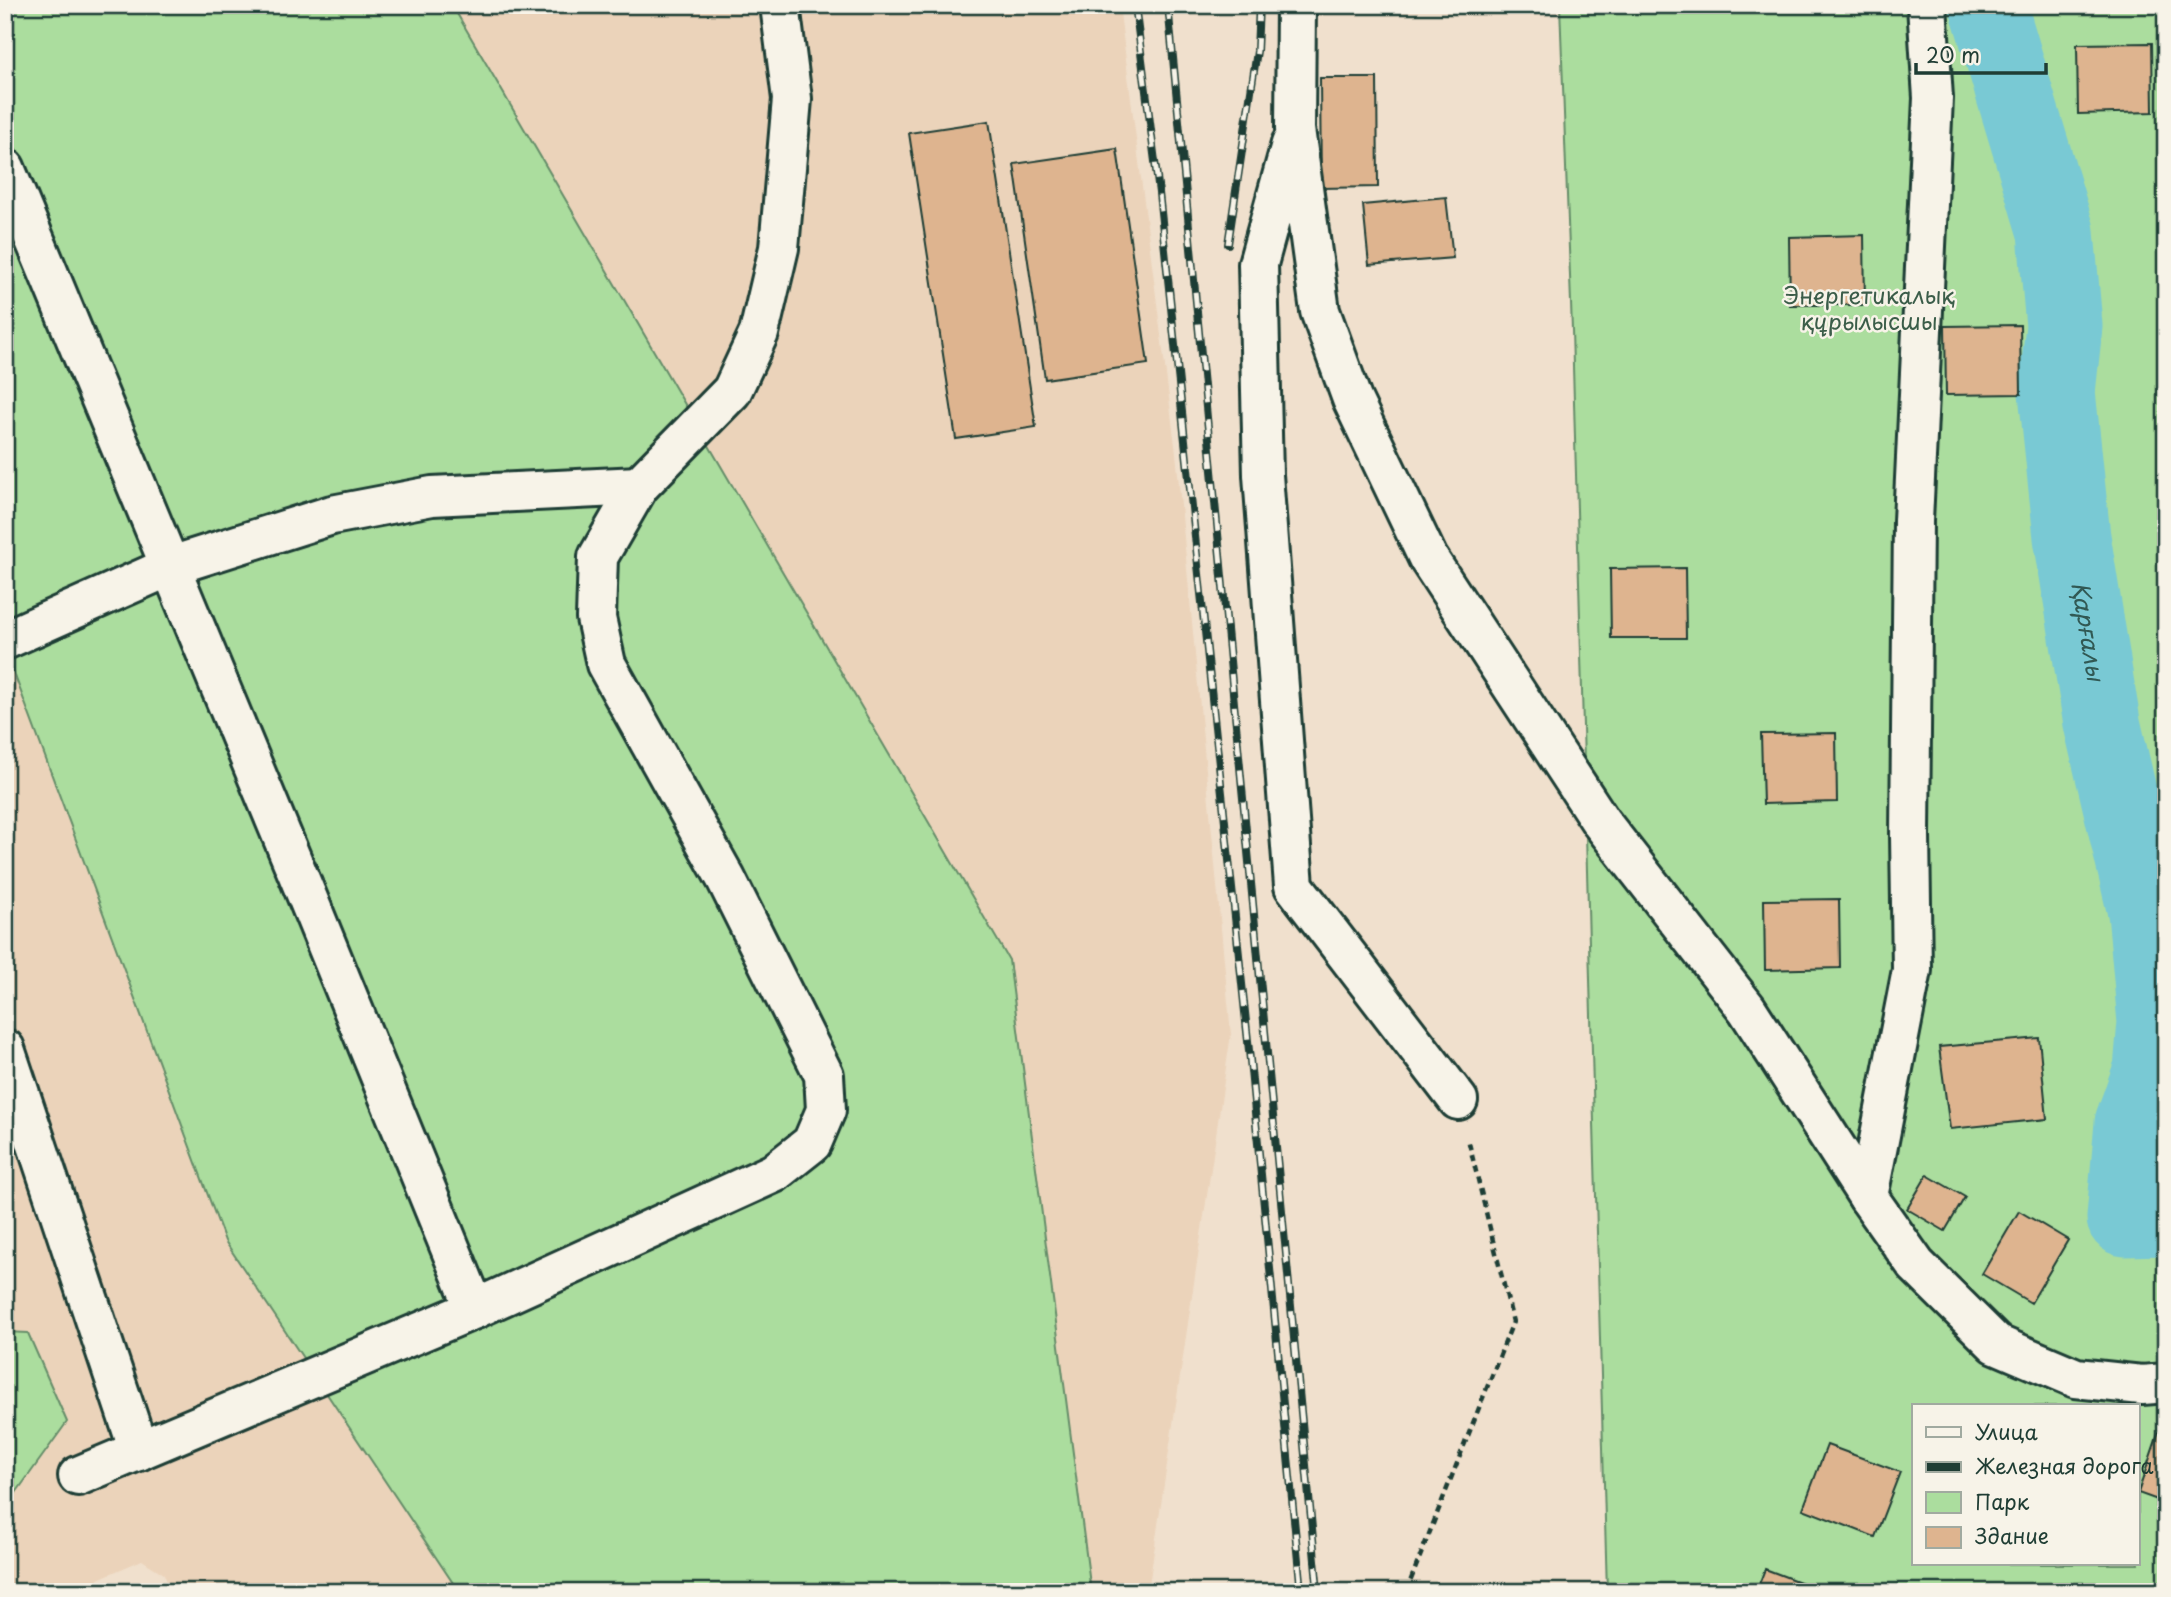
<svg xmlns="http://www.w3.org/2000/svg" width="2171" height="1597" viewBox="0 0 2171 1597" font-family="'Playpen Sans',sans-serif">
	<rect width="100%" height="100%" fill="#f0e0cd"/>
	<filter id="ink" filterUnits="userSpaceOnUse"><feTurbulence type="fractalNoise" baseFrequency=".0143" numOctaves="2"/><feDisplacementMap in="SourceGraphic" scale="14" xChannelSelector="R" yChannelSelector="G"/><feConvolveMatrix kernelMatrix="1 2 1 2 8 2 1 2 1" color-interpolation-filters="sRGB"/></filter>
	<g filter="url(#ink)">
		<path fill="#ebd3ba" d="M 5,5 L 1119,5 L 1176,453 L 1231,1034 L 1148,1592 L 171,1592 L 164,1574 L 142,1560 L 68,1592 L 5,1592 Z"/>
		<g fill="#abdd9e" stroke="#658d69" stroke-width="2" fill-rule="evenodd">
			<path d="M 5,5 L 452,5 L 1009,960 L 1091,1592 L 459,1592 L 225,1241 L 5,649 Z"/>
			<path d="M 1560,5 L 2166,5 L 2166,1592 L 1607,1592 L 1572,330 ZM 1914,1406 L 2138,1406 L 2138,1564 L 1914,1564 Z"/>
			<path d="M 5,1332 L 28,1333 L 67,1422 L 5,1508 Z"/>
		</g>
		<g fill="none" stroke-linecap="round" stroke-linejoin="round">
			<path stroke="#79c9d4" stroke-width="77" id="s1" d="M 1988,5 L 2056,232 L 2064,326 L 2057,392 L 2072,537 L 2102,723 L 2146,912 L 2156,1022 L 2152,1070 L 2133,1123 L 2125,1218 L 2166,1217"/>
		</g>
		<g fill="#deb48f" stroke="#1f3d34" stroke-width="2">
			<path d="M 2152,43 L 2153,112 L 2078,114 L 2077,44 Z"/>
			<path d="M 1320,78 L 1377,78 L 1378,187 L 1321,188 Z"/>
			<path d="M 989,121 L 1036,427 L 956,439 L 909,133 Z"/>
			<path d="M 1117,149 L 1148,364 L 1045,379 L 1014,164 Z"/>
			<path d="M 1446,197 L 1453,258 L 1369,265 L 1363,205 Z"/>
			<path d="M 1864,235 L 1865,305 L 1790,305 L 1789,237 Z"/>
			<path d="M 2020,325 L 2021,394 L 1946,395 L 1945,326 Z"/>
			<path d="M 1685,568 L 1686,638 L 1611,638 L 1610,569 Z"/>
			<path d="M 1836,733 L 1837,802 L 1763,804 L 1761,734 Z"/>
			<path d="M 1839,899 L 1840,968 L 1765,970 L 1764,900 Z"/>
			<path d="M 2039,1038 L 2047,1119 L 1950,1129 L 1939,1047 Z"/>
			<path d="M 1927,1175 L 1965,1197 L 1945,1231 L 1907,1209 Z"/>
			<path d="M 2019,1211 L 2068,1240 L 2031,1303 L 1982,1274 Z"/>
			<path d="M 2160,1428 L 2166,1430 L 2166,1503 L 2138,1493 Z"/>
			<path d="M 1827,1445 L 1900,1472 L 1875,1537 L 1803,1509 Z"/>
			<path d="M 1765,1569 L 1826,1592 L 1756,1592 Z"/>
		</g>
		<g fill="none" stroke-linecap="round" stroke-linejoin="round">
			<g stroke="#1f3d34" stroke-width="44">
				<g id="minor">
					<path d="M 1296,5 L 1295,129 L 1320,311 L 1352,399 L 1428,558 L 1601,822 L 1747,1009 L 1868,1197 L 1916,1265 L 1996,1344 L 2076,1378 L 2142,1385 L 2166,1383"/>
					<path d="M 1291,144 L 1258,264 L 1263,475 L 1294,886 L 1458,1100"/>
					<path d="M 5,168 L 306,894 L 475,1309"/>
					<path d="M 5,640 L 171,566 L 332,515 L 432,496 L 639,486"/>
					<path d="M 5,1049 L 139,1451"/>
					<path d="M 1868,1197 L 1912,970 L 1910,836 L 1913,521 L 1933,98 L 1927,5"/>
					<path d="M 78,1476 L 475,1309 L 774,1173 L 812,1143 L 826,1110 L 824,1075 L 726,879 L 606,664 L 596,618 L 598,557 L 639,486 L 732,391 L 759,333 L 779,248 L 792,99 L 780,5"/>
				</g>
			</g>
			<path stroke="#1f3d34" stroke-width="4.5" stroke-dasharray="7 5" stroke-linecap="butt" d="M 1409,1592 L 1408,1587 L 1513,1322 L 1468,1139"/>
			<use href="#minor" stroke="#f7f3e8" stroke-width="38"/>
			<g stroke="#1f3d34" stroke-width="8">
				<g id="rail">
					<path d="M 1135,5 L 1159,193 L 1250,1060 L 1301,1592"/>
					<path d="M 1168,5 L 1318,1592"/>
					<path d="M 1228,244 L 1257,51 L 1259,5"/>
				</g>
			</g>
			<use href="#rail" stroke="#f7f3e8" stroke-width="5" stroke-dasharray="16" stroke-linecap="butt"/>
		</g>
	</g>
	<g text-anchor="middle" stroke-width="5" stroke-linejoin="round" paint-order="stroke">
		<g font-size="23" fill="#3b5d49" stroke="#f7f3e8">
			<text x="1869" y="304">Энергетикалық<tspan x="1869" dy="26">құрылысшы</tspan></text>
		</g>
		<g font-size="24" font-style="italic" fill="#315954" stroke="#f7f3e8">
			<text dy="8" stroke="none"><textPath href="#s1" startOffset="639">Қарғалы</textPath></text>
		</g>
	</g>
	<rect width="2171" height="1597" fill="none" stroke="#f7f3e8" stroke-width="28"/>
	<rect x="14" y="14" width="2143" height="1569" fill="none" stroke="#1f3d34" stroke-width="2.5" filter="url(#ink)"/>
	<rect x="1912" y="1404" width="228" height="161" fill="#f7f3e8" stroke="#a1aaa0" stroke-width="2"/>
	<rect x="1926" y="1427" width="35" height="10" fill="#f7f3e8" stroke="#a1aaa0" stroke-width="2"/>
	<text x="1975" y="1440" font-size="21" fill="#1f3d34">Улица</text>
	<rect x="1926" y="1462" width="35" height="10" fill="#1f3d34" stroke="#a1aaa0" stroke-width="2"/>
	<text x="1975" y="1474" font-size="21" fill="#1f3d34">Железная дорога</text>
	<rect x="1926" y="1492" width="35" height="21" fill="#abdd9e" stroke="#a1aaa0" stroke-width="2"/>
	<text x="1975" y="1510" font-size="21" fill="#1f3d34">Парк</text>
	<rect x="1926" y="1527" width="35" height="21" fill="#deb48f" stroke="#a1aaa0" stroke-width="2"/>
	<text x="1975" y="1544" font-size="21" fill="#1f3d34">Здание</text>
	<path d="M1916 63v10h130v-10" fill="none" stroke="#1f3d34" stroke-width="3.5"/>
	<text x="1926" y="63" font-size="21" fill="#1f3d34" stroke="#f7f3e8" stroke-width="5" paint-order="stroke">20 m</text>
</svg>
